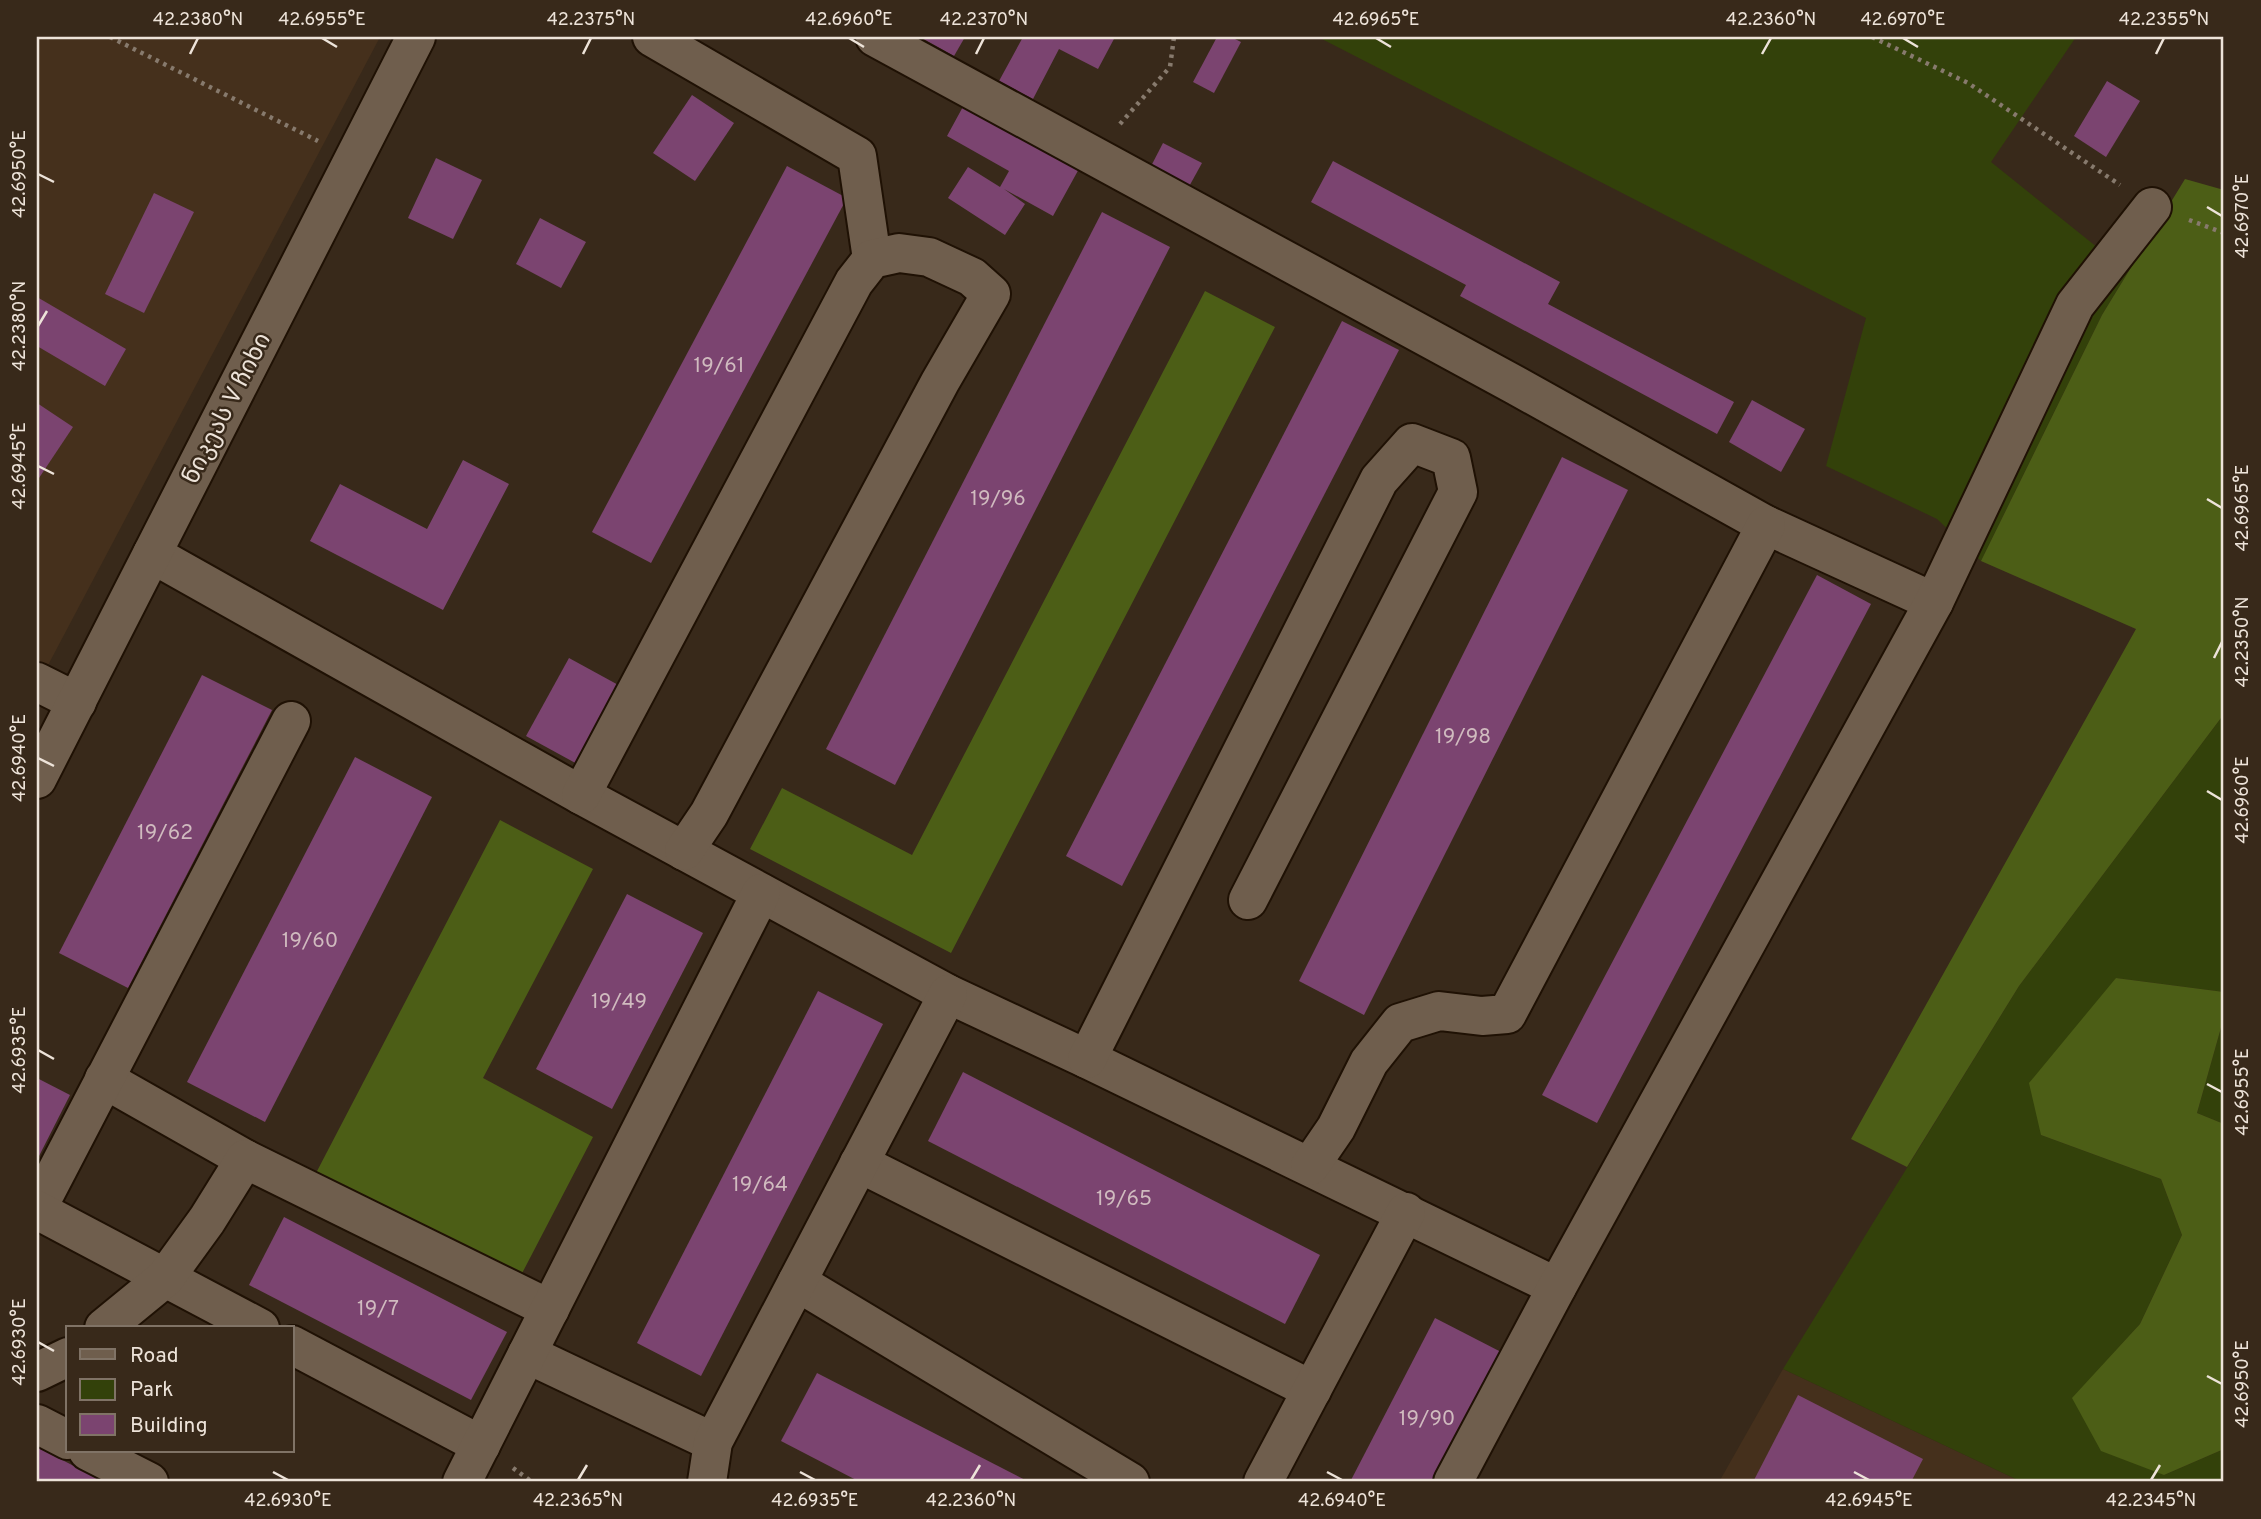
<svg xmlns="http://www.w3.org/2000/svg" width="2261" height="1519" viewBox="0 0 2261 1519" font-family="Overpass,'Noto Sans Georgian',sans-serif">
	<rect width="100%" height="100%" fill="#38291a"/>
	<g fill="#45301c">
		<path d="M 37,37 L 380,37 L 37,686 Z"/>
		<path d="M 1783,1369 L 2022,1482 L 1719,1482 Z"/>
	</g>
	<g fill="#33410a">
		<path d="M 1318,37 L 2076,37 L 1991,162 L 2128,272 L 2102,315 L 1981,561 L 1937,519 L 1826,466 L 1866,318 Z"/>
		<path d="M 2224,714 L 2224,992 L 2116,978 L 2041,1135 L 2161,1179 L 2182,1235 L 2140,1324 L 2073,1398 L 2164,1475 L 2224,1449 L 2224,1482 L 2022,1482 L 1783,1369 L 2019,986 Z"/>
		<path d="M 2224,1017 L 2224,1124 L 2197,1113 Z"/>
	</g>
	<g fill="#4c5e16">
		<path d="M 2185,179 L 2224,190 L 2224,714 L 2019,986 L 1907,1167 L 1851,1139 L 2136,629 L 1981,561 L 2102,315 Z"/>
		<path d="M 1205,291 L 1275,327 L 951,953 L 750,849 L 782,788 L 912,855 Z"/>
		<path d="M 500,820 L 593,869 L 483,1078 L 593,1137 L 518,1281 L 315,1175 Z"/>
		<path d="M 2116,978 L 2224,992 L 2224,1017 L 2197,1113 L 2224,1124 L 2224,1449 L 2164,1475 L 2101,1451 L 2072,1398 L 2140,1324 L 2182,1235 L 2161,1179 L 2041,1135 L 2029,1083 Z"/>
	</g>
	<g fill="#7b4470">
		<path d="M 920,37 L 965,37 L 954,56 Z"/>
		<path d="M 1023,37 L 1115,37 L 1098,69 L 1059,49 L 1033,99 L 999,81 Z"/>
		<path d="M 1217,37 L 1231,37 L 1241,42 L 1214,93 L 1193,82 Z"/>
		<path d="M 2107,81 L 2140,101 L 2106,157 L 2074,136 Z"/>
		<path d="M 692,95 L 734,123 L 695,181 L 653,153 Z"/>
		<path d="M 965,103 L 1080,167 L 1053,216 L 1004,189 L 1025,204 L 1005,235 L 948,198 L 968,167 L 1000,187 L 1009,171 L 947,136 Z"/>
		<path d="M 1163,143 L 1202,163 L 1186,192 L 1148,172 Z"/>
		<path d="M 436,158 L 482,180 L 453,239 L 408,218 Z"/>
		<path d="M 1333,161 L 1560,282 L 1548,304 L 1734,402 L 1717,434 L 1460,296 L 1466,285 L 1311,202 Z"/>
		<path d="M 787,166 L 847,198 L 651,563 L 592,532 Z"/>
		<path d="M 154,193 L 194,212 L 144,313 L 105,294 Z"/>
		<path d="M 1102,212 L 1170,247 L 895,785 L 826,749 Z"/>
		<path d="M 540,218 L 586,242 L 561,288 L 516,264 Z"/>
		<path d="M 37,297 L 126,349 L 105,386 L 37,346 Z"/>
		<path d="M 1342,321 L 1399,350 L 1122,886 L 1066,856 Z"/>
		<path d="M 1752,400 L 1805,429 L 1781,472 L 1729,442 Z"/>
		<path d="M 37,403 L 73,427 L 37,481 Z"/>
		<path d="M 1562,457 L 1628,490 L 1364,1015 L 1299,981 Z"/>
		<path d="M 463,460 L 509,484 L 443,610 L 310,541 L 340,484 L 427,529 Z"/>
		<path d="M 1817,575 L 1871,604 L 1597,1123 L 1542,1095 Z"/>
		<path d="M 569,658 L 622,687 L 579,765 L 526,736 Z"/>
		<path d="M 202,675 L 272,710 L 128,988 L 59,953 Z"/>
		<path d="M 355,757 L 432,797 L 265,1122 L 187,1082 Z"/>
		<path d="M 627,894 L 703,933 L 612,1109 L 536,1069 Z"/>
		<path d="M 818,991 L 883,1024 L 701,1376 L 637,1343 Z"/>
		<path d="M 963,1072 L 1320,1255 L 1285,1324 L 928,1141 Z"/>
		<path d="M 37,1078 L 70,1095 L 37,1160 Z"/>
		<path d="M 284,1217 L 507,1332 L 471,1400 L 249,1285 Z"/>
		<path d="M 1435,1318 L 1505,1354 L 1439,1482 L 1350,1482 Z"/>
		<path d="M 817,1373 L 1029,1482 L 860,1482 L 781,1441 Z"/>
		<path d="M 1798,1395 L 1923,1459 L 1911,1482 L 1753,1482 Z"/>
		<path d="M 37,1447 L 105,1482 L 37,1482 Z"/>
	</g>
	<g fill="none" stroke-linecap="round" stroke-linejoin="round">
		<g stroke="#1f1104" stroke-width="42">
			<g id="minor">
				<path d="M 652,37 L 857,156 L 872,259"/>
				<path d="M 875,37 L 1515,385 L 1766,525 L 1934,602"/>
				<path d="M 152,554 L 581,795 L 948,994 L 1087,1059 L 1557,1287"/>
				<path d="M 37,682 L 77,702"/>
				<path d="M 37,779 L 416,37"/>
				<path d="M 581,795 L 854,282 L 872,259 L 899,253 L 929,257 L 972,277 L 991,294 L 940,382 L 709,814 L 684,851"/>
				<path d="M 1087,1059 L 1379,480 L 1412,443 L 1451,458 L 1458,492 L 1248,900"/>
				<path d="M 104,1079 L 245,1159"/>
				<path d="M 859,1163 L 1312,1390"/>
				<path d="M 1310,1166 L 1336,1128 L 1369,1062 L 1400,1023 L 1439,1011 L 1482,1016 L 1507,1014 L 1766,525"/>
				<path d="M 37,1209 L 291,721"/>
				<path d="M 37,1210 L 260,1328"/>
				<path d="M 797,1282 L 1130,1482"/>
				<path d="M 104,1328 L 165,1278 L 207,1220 L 245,1159 L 550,1309"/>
				<path d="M 292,1345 L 481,1445"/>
				<path d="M 527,1354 L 713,1442"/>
				<path d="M 37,1372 L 68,1357"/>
				<path d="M 37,1424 L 68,1440"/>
				<path d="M 88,1451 L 149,1482"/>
				<path d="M 462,1482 L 761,893"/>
				<path d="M 707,1482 L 713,1442 L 948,994"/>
				<path d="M 1263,1482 L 1406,1212"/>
				<path d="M 1453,1482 L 1557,1287 L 1934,602 L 2075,305 L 2152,207"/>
			</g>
		</g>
		<g stroke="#877a6d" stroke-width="4.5" stroke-dasharray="3.5 5" stroke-linecap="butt">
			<path d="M 110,37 L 318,141"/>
			<path d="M 1872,37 L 1968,83 L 2120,185"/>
			<path d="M 1120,124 L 1170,67 L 1174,37"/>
			<path d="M 2189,220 L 2224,233"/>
			<path d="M 513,1468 L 532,1482"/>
		</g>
		<use href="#minor" stroke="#6f5e4d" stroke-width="38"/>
	</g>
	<path fill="none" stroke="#ede3d9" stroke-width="2.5" d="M 322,38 L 337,47M 849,38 L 864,47M 1376,38 L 1391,47M 1903,38 L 1918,47M 190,54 L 198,38M 583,54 L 591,38M 976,54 L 984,38M 1762,54 L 1771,38M 2156,54 L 2164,38M 38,174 L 54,182M 2207,207 L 2222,216M 38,326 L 47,311M 38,466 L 54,474M 2207,499 L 2222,508M 2214,658 L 2222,642M 38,758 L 54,766M 2207,791 L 2222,800M 38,1050 L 54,1059M 2207,1084 L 2222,1092M 38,1342 L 54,1351M 2207,1376 L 2222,1384M 273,1472 L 288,1480M 800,1472 L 815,1480M 1327,1472 L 1342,1480M 1854,1472 L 1869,1480M 578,1480 L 587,1465M 971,1480 L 980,1465M 2151,1480 L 2160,1465"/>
	<g text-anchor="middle" stroke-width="5" stroke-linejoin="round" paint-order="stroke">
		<g font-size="21" fill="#d0bbbf">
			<text x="719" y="372">19/61</text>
			<text x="998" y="505">19/96</text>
			<text x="1463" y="743">19/98</text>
			<text x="165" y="839">19/62</text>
			<text x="310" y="947">19/60</text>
			<text x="619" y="1008">19/49</text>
			<text x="760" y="1191">19/64</text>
			<text x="1124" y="1205">19/65</text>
			<text x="378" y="1315">19/7</text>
			<text x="1427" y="1425">19/90</text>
		</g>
		<g font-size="24" fill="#ede3d9" stroke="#38291a">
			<text transform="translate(226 408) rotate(-63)" y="8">ნიკეას V ჩიხი</text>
		</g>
	</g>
	<rect width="2261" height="1519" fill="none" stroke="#38291a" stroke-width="77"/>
	<rect x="66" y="1326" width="228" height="126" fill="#38291a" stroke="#807366" stroke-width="2"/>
	<rect x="80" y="1349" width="35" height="10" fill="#6f5e4d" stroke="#807366" stroke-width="2"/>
	<text x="130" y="1362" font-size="21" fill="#ede3d9">Road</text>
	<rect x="80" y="1379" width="35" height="21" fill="#33410a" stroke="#807366" stroke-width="2"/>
	<text x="130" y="1396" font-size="21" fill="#ede3d9">Park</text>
	<rect x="80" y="1414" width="35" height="21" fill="#7b4470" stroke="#807366" stroke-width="2"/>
	<text x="130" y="1432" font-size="21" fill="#ede3d9">Building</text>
	<rect x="38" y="38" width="2184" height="1442" fill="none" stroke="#ede3d9" stroke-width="2.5"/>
	<g font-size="18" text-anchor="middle" fill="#ede3d9">
		<text x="198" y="25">42.2380°N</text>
		<text x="322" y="25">42.6955°E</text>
		<text x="591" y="25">42.2375°N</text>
		<text x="849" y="25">42.6960°E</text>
		<text x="984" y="25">42.2370°N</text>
		<text x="1376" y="25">42.6965°E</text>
		<text x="1771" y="25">42.2360°N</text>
		<text x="1903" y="25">42.6970°E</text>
		<text x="2164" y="25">42.2355°N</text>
		<text transform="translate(19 174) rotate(-90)" y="6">42.6950°E</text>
		<text transform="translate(2242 216) rotate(-90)" y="6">42.6970°E</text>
		<text transform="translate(19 326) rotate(-90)" y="6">42.2380°N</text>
		<text transform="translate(19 466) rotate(-90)" y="6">42.6945°E</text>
		<text transform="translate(2242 508) rotate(-90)" y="6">42.6965°E</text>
		<text transform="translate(2242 642) rotate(-90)" y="6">42.2350°N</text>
		<text transform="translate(19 758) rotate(-90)" y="6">42.6940°E</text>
		<text transform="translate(2242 800) rotate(-90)" y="6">42.6960°E</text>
		<text transform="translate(19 1050) rotate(-90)" y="6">42.6935°E</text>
		<text transform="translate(2242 1092) rotate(-90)" y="6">42.6955°E</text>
		<text transform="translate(19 1342) rotate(-90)" y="6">42.6930°E</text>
		<text transform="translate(2242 1384) rotate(-90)" y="6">42.6950°E</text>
		<text x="288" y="1506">42.6930°E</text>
		<text x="578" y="1506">42.2365°N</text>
		<text x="815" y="1506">42.6935°E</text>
		<text x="971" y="1506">42.2360°N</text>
		<text x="1342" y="1506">42.6940°E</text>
		<text x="1869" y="1506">42.6945°E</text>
		<text x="2151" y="1506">42.2345°N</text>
	</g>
</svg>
